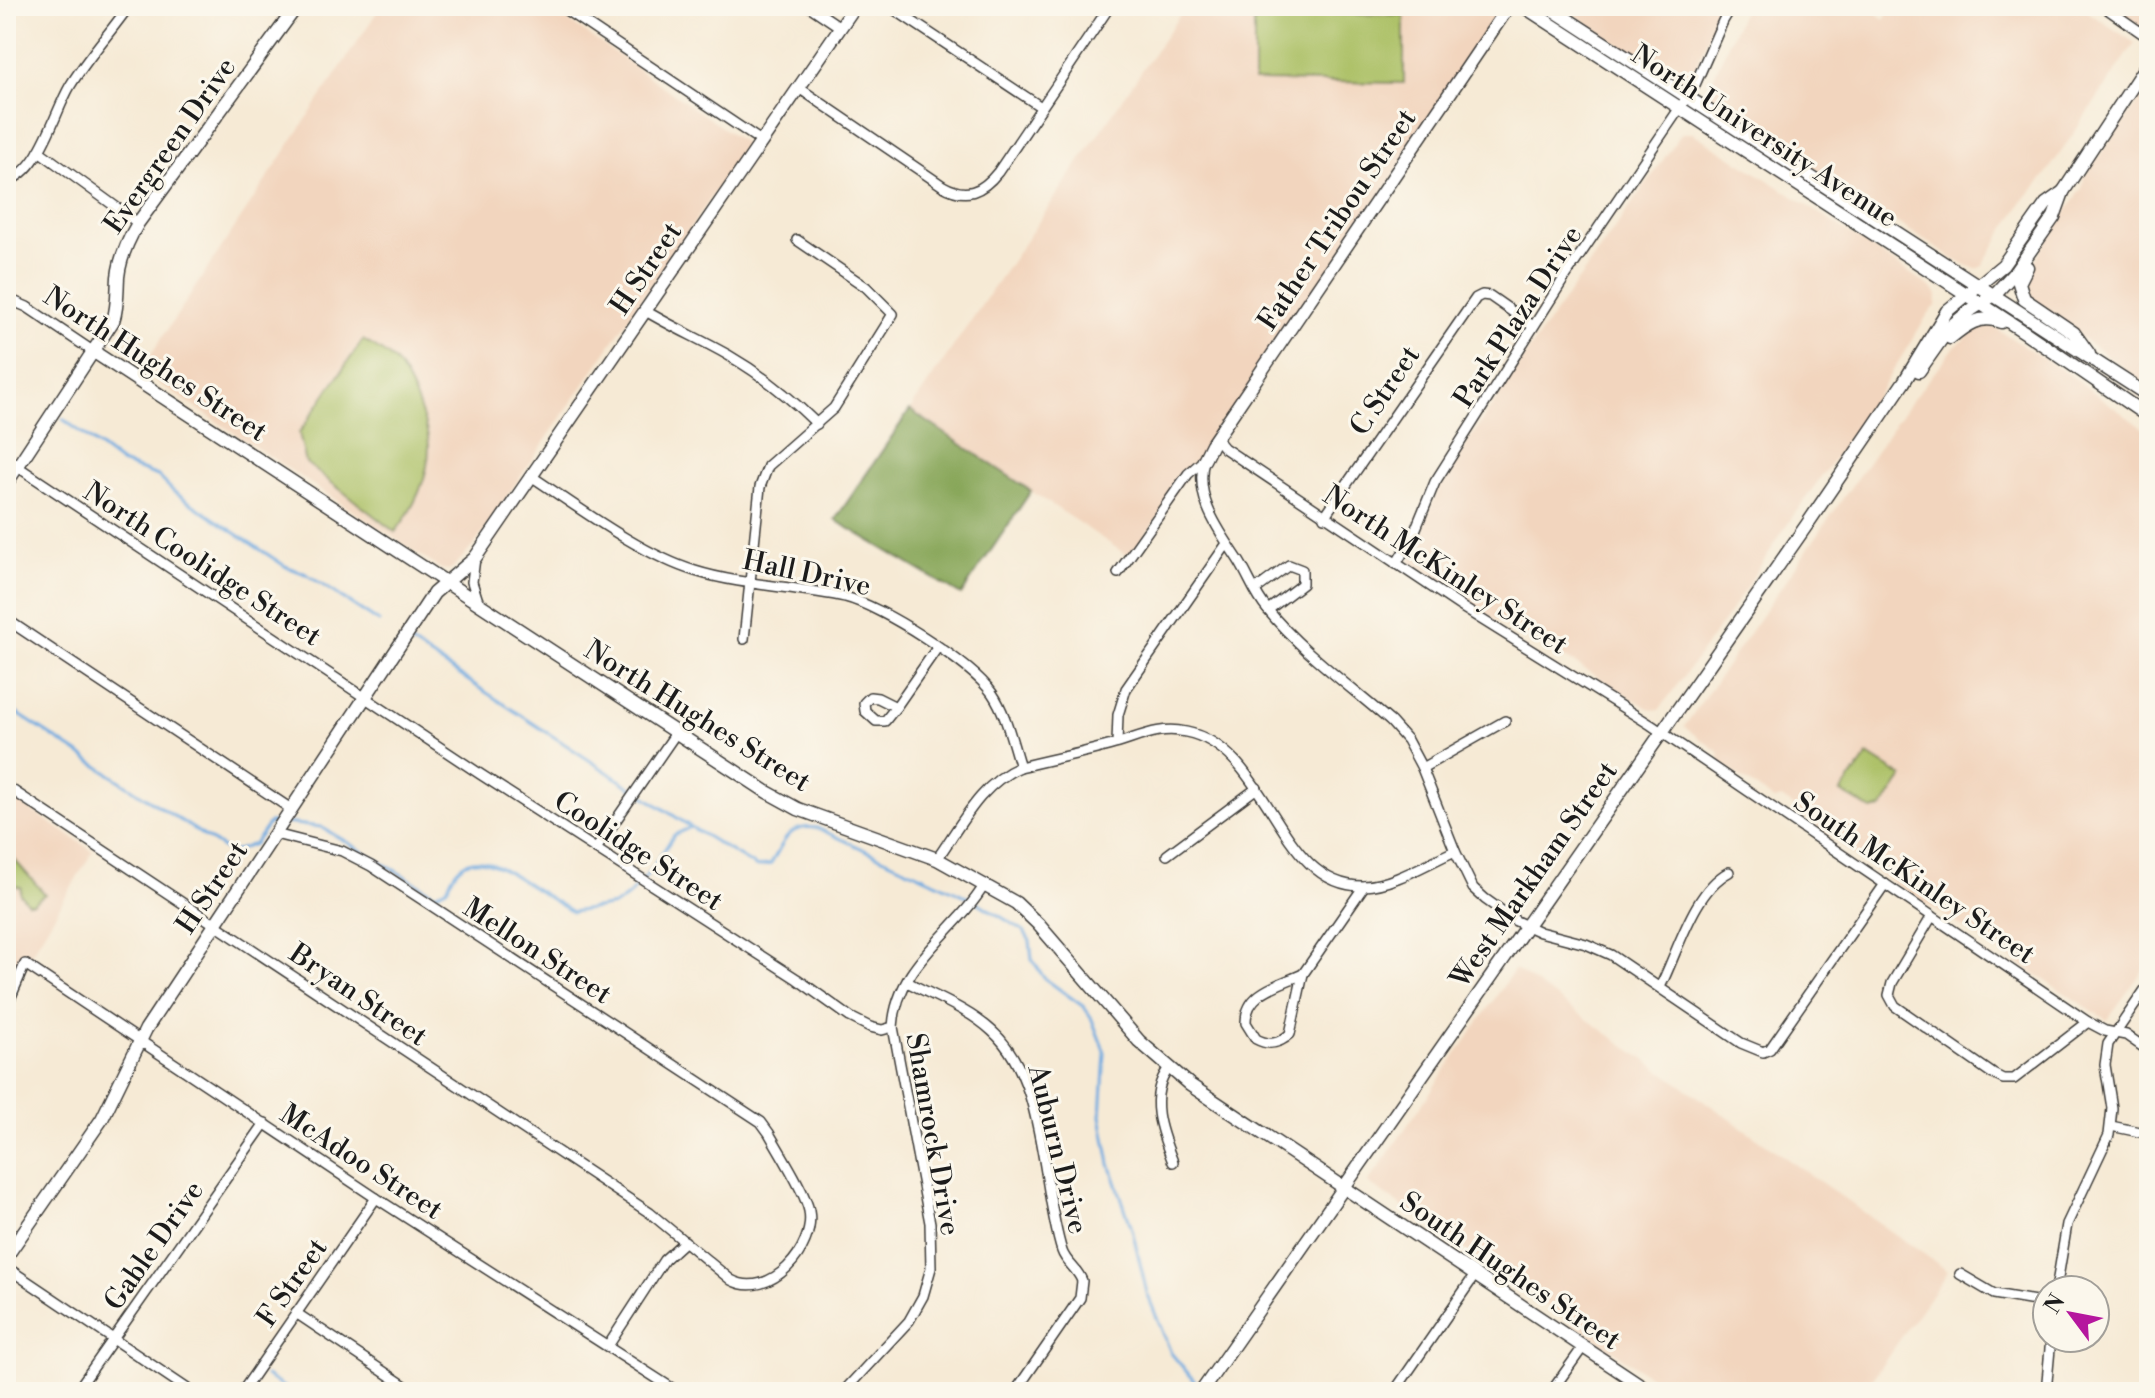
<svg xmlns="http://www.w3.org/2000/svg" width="2155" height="1398" viewBox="0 0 2155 1398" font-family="'Libre Bodoni',serif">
	<rect width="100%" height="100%" fill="#fbf7ec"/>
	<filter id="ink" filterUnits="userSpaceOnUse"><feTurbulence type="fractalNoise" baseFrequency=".0125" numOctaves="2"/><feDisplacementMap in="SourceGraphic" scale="16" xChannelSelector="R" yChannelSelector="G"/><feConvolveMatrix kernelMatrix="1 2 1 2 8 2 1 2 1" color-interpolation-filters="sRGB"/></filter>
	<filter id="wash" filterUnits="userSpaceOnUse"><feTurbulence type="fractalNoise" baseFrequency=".006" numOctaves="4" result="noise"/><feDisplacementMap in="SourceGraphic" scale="32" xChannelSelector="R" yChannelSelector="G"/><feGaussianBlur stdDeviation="1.8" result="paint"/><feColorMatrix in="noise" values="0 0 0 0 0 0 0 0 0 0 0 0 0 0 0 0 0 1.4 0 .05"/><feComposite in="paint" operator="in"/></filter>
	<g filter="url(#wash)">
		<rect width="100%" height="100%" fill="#f6ead5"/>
		<g fill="#f2d5be">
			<path d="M 381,6 L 547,6 L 747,145 L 474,545 L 451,570 L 441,569 L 140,371 Z"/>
			<path d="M 1186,6 L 1509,6 L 1307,304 L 1130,557 L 910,410 Z"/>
			<path d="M 1562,6 L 1720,6 L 1691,80 L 1681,86 Z"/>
			<path d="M 1745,6 L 1866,6 L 1884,19 L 1892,6 L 2079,6 L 2135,43 L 2044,177 L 2026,197 L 1985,260 L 1983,266 L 1976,269 L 1957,261 L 1815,170 L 1705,96 Z"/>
			<path d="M 2109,6 L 2149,6 L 2149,31 L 2148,32 Z"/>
			<path d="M 2149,87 L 2149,386 L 2028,299 L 2024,283 L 2043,246 L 2082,189 L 2084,177 Z"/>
			<path d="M 1682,133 L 1693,133 L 1790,194 L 1932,288 L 1937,295 L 1936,306 L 1928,314 L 1864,417 L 1793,516 L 1728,615 L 1659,710 L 1648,708 L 1580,666 L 1513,631 L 1410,565 L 1413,552 L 1439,488 L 1470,439 L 1524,357 Z"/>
			<path d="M 1981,325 L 1994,327 L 2070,375 L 2149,433 L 2149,962 L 2107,1020 L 1875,871 L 1782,798 L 1774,800 L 1720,763 L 1719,752 L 1684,727 L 1905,409 L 1954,348 Z"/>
			<path d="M 6,794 L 93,851 L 25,964 L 6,1008 Z"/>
			<path d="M 1515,969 L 1948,1271 L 1863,1392 L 1673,1392 L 1368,1183 Z"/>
		</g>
		<g fill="#aabf63" stroke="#636e40" stroke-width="2">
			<path d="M 1254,13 L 1404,15 L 1404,83 L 1254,81 Z"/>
			<path d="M 363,340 C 373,346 386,353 394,361 C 409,376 428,425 429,446 C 429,477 414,509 395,532 L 306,463 L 299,433 Z"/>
			<path d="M 1868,755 L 1903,777 L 1882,808 L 1872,810 L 1841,792 Z"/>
			<path d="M 11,856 L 45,894 L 33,903 L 28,903 L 20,894 L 21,887 L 11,885 L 6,888 L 6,860 Z"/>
		</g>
		<path fill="#87a659" stroke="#52613a" stroke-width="2" d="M 910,410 L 1031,491 L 961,595 L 835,520 Z"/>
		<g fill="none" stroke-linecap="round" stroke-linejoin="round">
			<g stroke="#70aae0" stroke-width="3">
				<path d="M 63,419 L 121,463 L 158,476 L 174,492 L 285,566 L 306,574 L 379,622"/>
				<path d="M 411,643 L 691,827"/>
				<path d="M 6,706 L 230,853 L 254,844 L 269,823 L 277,823"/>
				<path d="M 285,823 L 321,827 L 435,894 L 448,887 C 464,840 501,867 529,885 C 543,894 558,903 572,912 L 615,905 L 628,896 L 649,873 L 674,835 L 691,827 L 757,867 L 771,864 C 784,841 788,824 817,828 L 970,898"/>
				<path d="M 977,902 L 1024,931 L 1030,941 L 1032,959 L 1044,978 L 1084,1007 L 1091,1017 L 1105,1053 L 1101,1116 L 1110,1164 L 1132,1229 L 1147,1293 L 1171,1353 L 1200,1388"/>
				<path d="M 266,1376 L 291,1392"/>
			</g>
		</g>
	</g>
	<g filter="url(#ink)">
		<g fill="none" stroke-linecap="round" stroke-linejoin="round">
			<g stroke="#3d3b38" stroke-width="12">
				<g id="street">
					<path d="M 560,6 L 761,141"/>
					<path d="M 809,6 L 840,27"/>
					<path d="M 889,6 L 1041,107"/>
					<path d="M 2103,6 L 2149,38"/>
					<path d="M 1880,8 L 1881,6"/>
					<path d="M 799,88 L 943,186 C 966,199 982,192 998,172 L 1110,6"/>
					<path d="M 39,151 L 138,223"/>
					<path d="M 6,181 C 40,173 54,113 70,86 C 87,58 110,33 129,6"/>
					<path d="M 6,298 L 27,307 L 94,352"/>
					<path d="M 644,310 C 672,327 700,339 728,355 C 761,374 790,397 817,424"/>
					<path d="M 1219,434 L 1219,442 L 1224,448 L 1460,606 L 1651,725 L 2088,1022 L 2105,1031 L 2126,1035 L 2149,1051"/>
					<path d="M 6,459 L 480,774 L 797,979 L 850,1017 L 870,1027 L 882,1030 L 893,1027"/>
					<path d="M 1204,460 C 1194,499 1219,530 1239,561 C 1249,577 1255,595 1267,609 C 1301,651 1351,687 1391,722 L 1407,740 L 1422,768 L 1455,851 L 1473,888 L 1485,899 L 1516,921 L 1540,932 L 1586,944 L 1611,955 L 1741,1043 L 1763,1052 L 1770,1049 L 1885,884"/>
					<path d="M 531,476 C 578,507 642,555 695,571 C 743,586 796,586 845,597 C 881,606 971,663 992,693 C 1007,715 1012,743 1020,767"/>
					<path d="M 1324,517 L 1476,298 L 1482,295 L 1490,296 L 1533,326"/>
					<path d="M 475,558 L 472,582 L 479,604"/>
					<path d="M 1396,564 L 1412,538 L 1435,482 L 1563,280 L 1694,87 L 1723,21 L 1732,6"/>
					<path d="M 1118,573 L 1188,474 L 1204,460"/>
					<path d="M 1255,590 L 1289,565 L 1302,570 L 1302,584 L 1268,610"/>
					<path d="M 6,619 L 291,809"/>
					<path d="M 744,639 L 760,487 L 768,466 L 834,408 L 893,314 L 866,287 L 797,240"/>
					<path d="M 870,697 L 878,698 L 896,707 L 885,721 L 876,721 L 865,711 L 864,703 Z"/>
					<path d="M 896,707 L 937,648"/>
					<path d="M 1117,743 L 1118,715 L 1126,689 L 1226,545"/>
					<path d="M 1422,768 L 1505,721"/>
					<path d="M 6,786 L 650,1213 L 731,1280 C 770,1301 816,1248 809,1211 C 806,1193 779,1151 769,1133 L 761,1122 L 371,866 L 342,851 L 275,834"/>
					<path d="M 596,849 L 676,733"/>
					<path d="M 1167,855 L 1257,788"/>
					<path d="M 937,859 C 961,825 980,784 1020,767 C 1052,759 1084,753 1115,744 C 1140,737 1159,726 1186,732 C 1271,749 1277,888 1364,886 C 1394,885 1427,863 1455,851"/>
					<path d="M 1932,916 L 1892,983 L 1889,995 L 1895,1006 L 1993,1074 L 2003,1079 L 2014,1079 L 2088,1022"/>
					<path d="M 1303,974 L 1290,1034 C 1279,1044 1269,1046 1256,1039 L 1246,1023 C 1245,992 1279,985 1303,974 Z"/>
					<path d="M 1303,974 L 1364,886"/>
					<path d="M 907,982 C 936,997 968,1009 992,1031 C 1046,1079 1041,1185 1062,1251 C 1066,1263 1078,1269 1082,1281 L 1080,1298 L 1015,1392"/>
					<path d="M 1660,987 C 1678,952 1693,891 1729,872"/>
					<path d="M 6,1008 L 25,964 L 376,1198 L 678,1392"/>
					<path d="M 1169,1068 C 1147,1096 1161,1132 1173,1162"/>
					<path d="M 2111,1126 L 2149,1134"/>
					<path d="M 6,1267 L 192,1392"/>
					<path d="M 1960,1274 L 1994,1294 L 2047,1303"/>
					<path d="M 2056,1290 L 2067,1224 L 2109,1135 L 2112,1108 L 2105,1065 L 2108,1044 L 2149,984"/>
					<path d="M 296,1313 L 414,1392"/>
					<path d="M 608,1346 L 664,1260 L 685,1241"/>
					<path d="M 76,1392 L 265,1123"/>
					<path d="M 242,1392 L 376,1198"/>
					<path d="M 843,1392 L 909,1321 L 923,1296 L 931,1268 L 930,1223 L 893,1027 C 897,963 955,934 985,884"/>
					<path d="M 1394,1392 L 1475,1275"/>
					<path d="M 1551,1392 L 1583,1347"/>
					<path d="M 2046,1392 L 2051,1338"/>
				</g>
			</g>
			<g stroke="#3d3b38" stroke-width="15">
				<g id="secondary">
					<path d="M 1523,6 L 2026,333 L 2149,417"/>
					<path d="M 1547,6 L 2149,396"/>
					<path d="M 2027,267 L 2019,283 L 2024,299 L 2074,333 L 2089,354"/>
					<path d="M 1950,338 C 1966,325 1979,314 2001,322"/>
					<path d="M 94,352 L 767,792 L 798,809 L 937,859 L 1016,903 L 1038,924 L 1139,1041 L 1190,1085 L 1651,1392"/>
					<path d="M 1919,371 L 1950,327 L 1971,310 L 1994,295 L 2016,271 L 2054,217 L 2063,192 L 2149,61"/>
					<path d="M 1204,460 L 1212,444 L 1509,6"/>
					<path d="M 6,484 L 113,321 C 118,306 117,293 118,277 C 120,257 128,240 138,223 L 297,6"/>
					<path d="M 6,1257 L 102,1119 L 146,1029 L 434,593 L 475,558 L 855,6"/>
					<path d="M 1201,1392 L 1806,526 L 1904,382 L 1947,311 L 2003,265 L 2046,204 L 2063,192"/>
				</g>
			</g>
			<use href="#street" stroke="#fff" stroke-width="9"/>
			<use href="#secondary" stroke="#fff" stroke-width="12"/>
		</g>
	</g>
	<g text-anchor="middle" stroke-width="6" stroke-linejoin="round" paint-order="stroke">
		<g font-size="28" fill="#1c1c1c" stroke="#fbf7ec">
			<text transform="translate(1765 135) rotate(33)" y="10">North University Avenue</text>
			<text transform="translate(169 145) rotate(-55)" y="10">Evergreen Drive</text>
			<text transform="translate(1336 219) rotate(-56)" y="10">Father Tribou Street</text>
			<text transform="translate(645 268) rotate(-56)" y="10">H Street</text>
			<text transform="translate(1517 316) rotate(-57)" y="10">Park Plaza Drive</text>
			<text transform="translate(156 363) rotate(33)" y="10">North Hughes Street</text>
			<text transform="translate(1384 390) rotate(-56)" y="10">C Street</text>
			<text transform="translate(203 563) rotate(33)" y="10">North Coolidge Street</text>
			<text transform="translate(1446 569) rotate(33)" y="10">North McKinley Street</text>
			<text transform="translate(807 572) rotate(12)" y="10">Hall Drive</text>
			<text transform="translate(698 715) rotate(32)" y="10">North Hughes Street</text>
			<text transform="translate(639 850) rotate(33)" y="10">Coolidge Street</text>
			<text transform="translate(1533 874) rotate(-55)" y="10">West Markham Street</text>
			<text transform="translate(1915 877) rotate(34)" y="10">South McKinley Street</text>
			<text transform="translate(211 887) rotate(-56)" y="10">H Street</text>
			<text transform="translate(538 950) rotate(33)" y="10">Mellon Street</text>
			<text transform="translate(359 994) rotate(34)" y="10">Bryan Street</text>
			<text transform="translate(934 1134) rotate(80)" y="10">Shamrock Drive</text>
			<text transform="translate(1059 1149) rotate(76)" y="10">Auburn Drive</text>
			<text transform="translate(362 1161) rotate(33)" y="10">McAdoo Street</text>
			<text transform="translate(153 1245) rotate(-55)" y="10">Gable Drive</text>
			<text transform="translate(1511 1270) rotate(34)" y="10">South Hughes Street</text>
			<text transform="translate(291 1282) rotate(-55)" y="10">F Street</text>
		</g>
	</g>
	<rect width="2155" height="1398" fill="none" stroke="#fbf7ec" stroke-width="32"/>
	<g transform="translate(2071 1314) rotate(302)"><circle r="38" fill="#fbf7ec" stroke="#a29f99" stroke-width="2"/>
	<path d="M0-6L14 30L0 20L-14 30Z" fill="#b5179e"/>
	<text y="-12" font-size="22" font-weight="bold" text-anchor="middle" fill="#1c1c1c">N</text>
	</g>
</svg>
